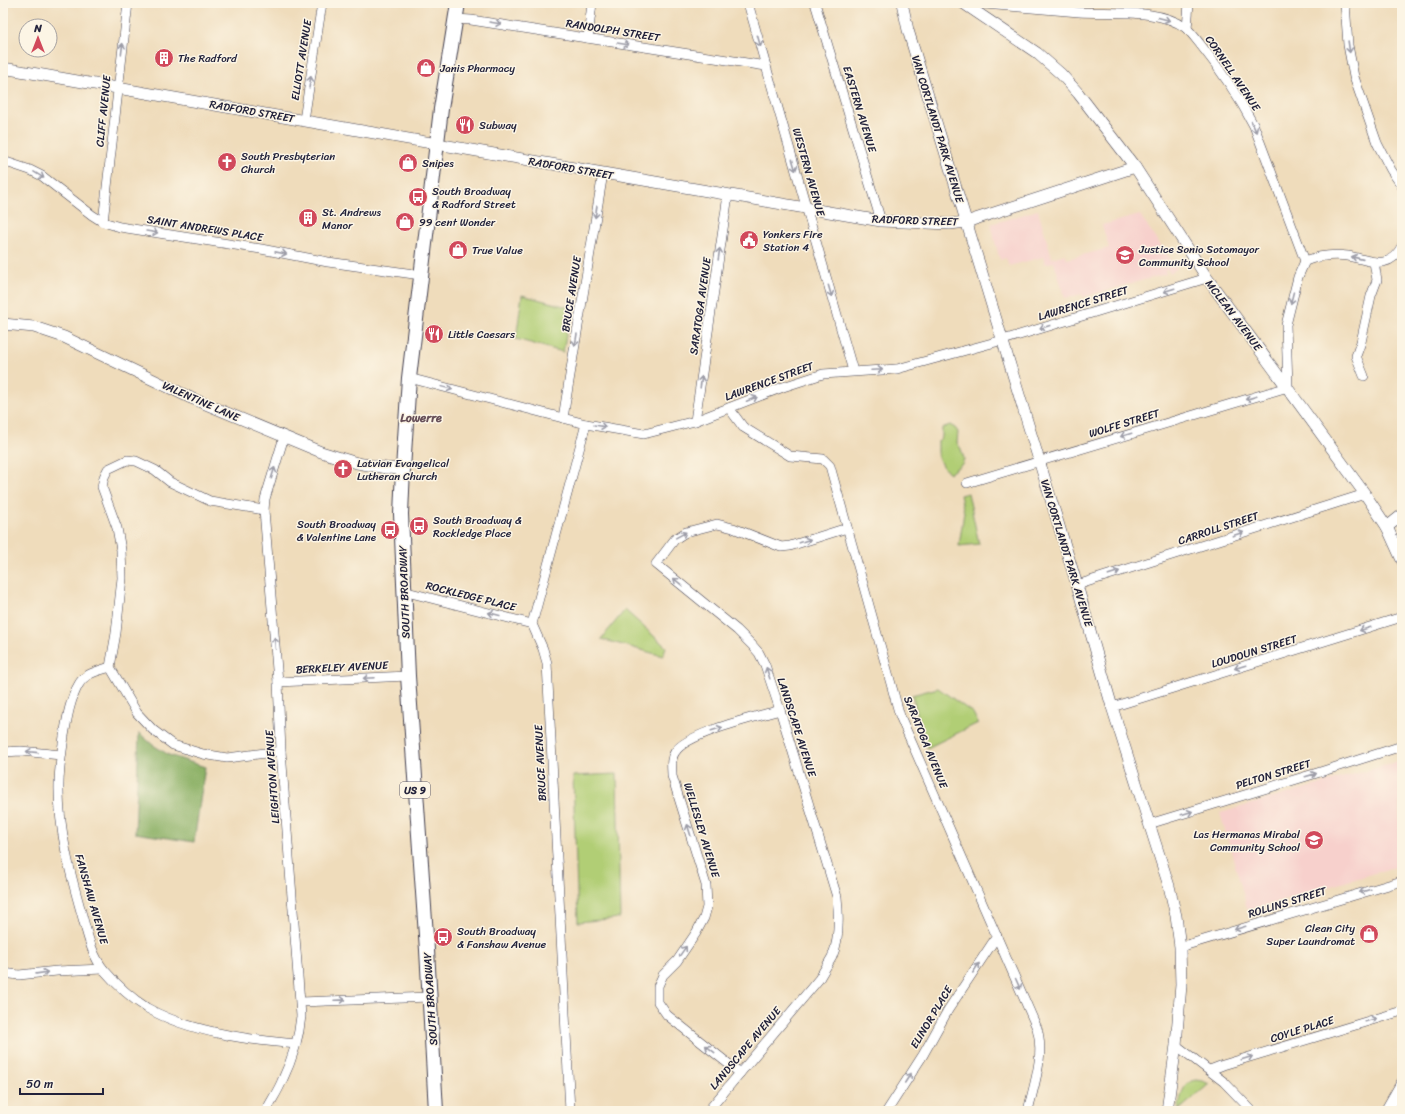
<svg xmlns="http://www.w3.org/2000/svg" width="1405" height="1114" viewBox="0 0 1405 1114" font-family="Sriracha,sans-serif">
	<rect width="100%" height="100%" fill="#fcf5e5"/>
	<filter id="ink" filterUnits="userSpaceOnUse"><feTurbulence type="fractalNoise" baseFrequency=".025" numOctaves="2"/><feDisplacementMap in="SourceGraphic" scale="8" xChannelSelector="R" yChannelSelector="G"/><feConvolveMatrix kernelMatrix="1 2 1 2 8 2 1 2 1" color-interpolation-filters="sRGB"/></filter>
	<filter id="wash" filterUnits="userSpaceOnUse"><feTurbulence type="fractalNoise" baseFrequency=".012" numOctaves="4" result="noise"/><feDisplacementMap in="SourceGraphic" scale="16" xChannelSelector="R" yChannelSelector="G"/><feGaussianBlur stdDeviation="0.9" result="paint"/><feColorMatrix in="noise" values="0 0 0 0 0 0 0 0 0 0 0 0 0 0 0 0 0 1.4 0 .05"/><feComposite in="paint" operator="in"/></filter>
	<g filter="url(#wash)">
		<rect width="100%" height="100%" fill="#efdcbb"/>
		<g fill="#f7d0cc">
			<path d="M 1038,210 L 1052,258 L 1065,254 L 1067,259 L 1109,248 L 1102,225 L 1140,215 L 1177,269 L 1170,273 L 1167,269 L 1165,270 L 1166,274 L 1083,297 L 1082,294 L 1065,298 L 1054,262 L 1045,264 L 1043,257 L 1009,266 L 1006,258 L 1000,260 L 991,228 L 992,228 L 991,224 Z"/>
			<path d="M 1400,761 L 1399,866 L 1247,911 L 1245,900 L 1220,813 Z"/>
		</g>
		<g fill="#b1ce75" stroke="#6a7858">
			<path d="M 522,295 L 571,308 L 563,352 L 516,339 Z"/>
			<path d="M 950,425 L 955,428 L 958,432 L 957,443 L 961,449 L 964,459 L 962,464 L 950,473 L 942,466 L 938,457 L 938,441 L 942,437 L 942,428 Z"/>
			<path d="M 968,493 L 979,544 L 959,546 L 964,512 L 960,495 Z"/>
			<path d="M 625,610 L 666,647 L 663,656 L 601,639 Z"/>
			<path d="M 938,688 L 973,713 L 978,723 L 927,748 L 912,695 Z"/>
			<path d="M 617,774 L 620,918 L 578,922 L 573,776 Z"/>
			<path d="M 1197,1080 L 1203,1081 L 1209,1084 L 1178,1111 C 1181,1098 1181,1082 1197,1080 Z"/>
		</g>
		<path fill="#8cb166" stroke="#576a50" d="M 139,733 L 153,745 L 169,755 L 205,767 L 194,842 L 135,833 Z"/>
	</g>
	<g filter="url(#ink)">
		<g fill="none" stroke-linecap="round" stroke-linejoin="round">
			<g stroke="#413e4e" stroke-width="10">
				<g id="minor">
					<path d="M 748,3 L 853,371"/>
					<path d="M 815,3 L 881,221"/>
					<path d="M 1345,3 L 1348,45 L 1354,77 L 1377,143 L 1391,170 L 1402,186"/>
					<path d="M 456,19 L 471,20 L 766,66"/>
					<path d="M 1187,29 L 1189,3"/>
					<path d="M 588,38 L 592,3"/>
					<path d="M 304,120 L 322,3"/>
					<path d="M 3,161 L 30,170 L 42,176 L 92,215 L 103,222 L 120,227 L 261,249 L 328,262 L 421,275"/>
					<path d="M 103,222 L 128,3"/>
					<path d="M 1305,261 C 1318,256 1333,254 1348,256 C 1371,260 1388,272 1402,246"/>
					<path d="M 1364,376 L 1356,356 L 1361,342 L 1371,296 L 1377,280 L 1374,262"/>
					<path d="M 409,378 L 586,424 L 644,434 L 695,421 L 783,387 L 823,374 L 897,369 L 1003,340 L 1207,278"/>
					<path d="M 729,408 L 743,427 L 790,456 L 823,459 L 830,466 L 900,716 L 1037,1028 C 1045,1056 1034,1084 1028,1111"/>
					<path d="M 563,418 L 603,173"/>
					<path d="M 695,421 L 728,195"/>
					<path d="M 967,483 L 1288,387 L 1286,325 L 1298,277 L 1305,261 L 1254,126 C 1239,97 1220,69 1200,44 C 1196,39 1191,32 1186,28 C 1159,8 1111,14 1079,12 C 1043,9 1008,6 972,3"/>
					<path d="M 264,510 L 210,501 L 170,482 L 155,470 L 136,461 L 127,460 L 108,469 L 104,477 L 102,487 L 117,528 L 121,550 L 122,578 L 116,633 L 110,667 L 137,713 L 153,730 L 173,745 L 203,754 L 227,758 L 281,751"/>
					<path d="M 1077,585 L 1365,494"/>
					<path d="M 403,591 L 532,624"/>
					<path d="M 110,667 C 99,671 85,673 79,684 C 70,699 67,719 64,736 C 62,752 59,768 59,784 C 58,828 70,873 82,915 C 87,933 92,956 104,970 C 116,984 131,998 147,1008 C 189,1032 249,1040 296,1044"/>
					<path d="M 278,682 L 408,676"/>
					<path d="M 1112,707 L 1402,617"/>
					<path d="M 3,752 L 21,751 L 61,755"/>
					<path d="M 1149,824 L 1317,773 L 1402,746"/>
					<path d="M 1180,947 L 1402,881"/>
					<path d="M 3,973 L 19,975 L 57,971 L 103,969"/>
					<path d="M 301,1002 L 429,997"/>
					<path d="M 1176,1045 L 1224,1082 L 1252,1111"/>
					<path d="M 1210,1070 L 1223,1065 L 1402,1011"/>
					<path d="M 740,1073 L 667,1015 L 658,1002 L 658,986 L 663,975 L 677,961 L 696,933 L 704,918 L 707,907 L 706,885 L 672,776 C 672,768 670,759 675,752 C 687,733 756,717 780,710"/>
					<path d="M 266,1111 C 271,1101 278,1091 282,1081 C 292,1060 299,1039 301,1016 L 281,751 L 278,682 L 264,510 L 265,499 L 284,437"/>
					<path d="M 570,1111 L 547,663 L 543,649 L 532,624 L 586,424"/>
					<path d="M 708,1111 L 819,979 C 823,972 828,964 832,957 C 840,939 839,916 837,897 L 780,710 L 765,665 L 759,653 L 752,645 L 737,630 L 656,564 L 675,539 L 686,532 L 717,524 L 733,528 L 781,547 L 790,546 L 847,528"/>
					<path d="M 887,1111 L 923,1055 L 948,1010 L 997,936"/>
				</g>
			</g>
			<g stroke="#413e4e" stroke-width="12">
				<g id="tertiary">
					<path d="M 902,3 L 908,30 L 1077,585 L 1112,707 L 1169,886 L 1176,916 L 1180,947 L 1181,985 L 1176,1045 L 1167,1111"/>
					<path d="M 963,3 L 1037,53 L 1061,74 L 1078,93 L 1135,167 L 1207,278 L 1365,494 L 1387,527 L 1402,560"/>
					<path d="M 3,68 L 603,173 L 881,221 L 950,224 L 966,222 L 1135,167"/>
					<path d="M 3,324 L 34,327 L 64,337 L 191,398 L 321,452 L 357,463 L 386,468 L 403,469"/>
					<path d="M 1387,527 L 1402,515"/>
					<path d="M 1386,1111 L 1402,1083"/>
				</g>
			</g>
			<g stroke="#413e4e" stroke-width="16">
				<path id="primary" d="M 436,1111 L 427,950 L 408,676 L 401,514 L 403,469 L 409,378 L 441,109 L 458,3"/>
			</g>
			<use href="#minor" stroke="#fff" stroke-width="9"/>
			<use href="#tertiary" stroke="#fff" stroke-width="11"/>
			<use href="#primary" stroke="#fff" stroke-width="14"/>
		</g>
		<defs><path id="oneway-shaft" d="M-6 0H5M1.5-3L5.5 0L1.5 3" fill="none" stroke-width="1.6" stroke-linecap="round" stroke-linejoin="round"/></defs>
		<g stroke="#9c9ca7">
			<use href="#oneway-shaft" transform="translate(1164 19) rotate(15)"/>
			<use href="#oneway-shaft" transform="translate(495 23) rotate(9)"/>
			<use href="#oneway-shaft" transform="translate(759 41) rotate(74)"/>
			<use href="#oneway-shaft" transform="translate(623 44) rotate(9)"/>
			<use href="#oneway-shaft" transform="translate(1349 47) rotate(82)"/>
			<use href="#oneway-shaft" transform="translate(122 49) rotate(-83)"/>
			<use href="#oneway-shaft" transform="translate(310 82) rotate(-81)"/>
			<use href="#oneway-shaft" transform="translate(1254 127) rotate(66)"/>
			<use href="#oneway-shaft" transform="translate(794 165) rotate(74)"/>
			<use href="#oneway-shaft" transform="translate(39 175) rotate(32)"/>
			<use href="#oneway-shaft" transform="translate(596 212) rotate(99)"/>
			<use href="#oneway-shaft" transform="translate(152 232) rotate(9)"/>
			<use href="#oneway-shaft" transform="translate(281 253) rotate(11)"/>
			<use href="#oneway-shaft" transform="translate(719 254) rotate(-82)"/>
			<use href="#oneway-shaft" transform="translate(1357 258) rotate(-167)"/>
			<use href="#oneway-shaft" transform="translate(1169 290) rotate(163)"/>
			<use href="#oneway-shaft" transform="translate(830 291) rotate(74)"/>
			<use href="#oneway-shaft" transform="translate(1292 298) rotate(104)"/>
			<use href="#oneway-shaft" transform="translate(1045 327) rotate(163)"/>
			<use href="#oneway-shaft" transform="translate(576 340) rotate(99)"/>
			<use href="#oneway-shaft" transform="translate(877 370) rotate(-3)"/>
			<use href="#oneway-shaft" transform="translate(701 382) rotate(-82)"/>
			<use href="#oneway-shaft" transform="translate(447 388) rotate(15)"/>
			<use href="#oneway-shaft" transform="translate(1251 398) rotate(164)"/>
			<use href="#oneway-shaft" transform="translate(752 399) rotate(-22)"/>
			<use href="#oneway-shaft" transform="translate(600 426) rotate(9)"/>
			<use href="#oneway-shaft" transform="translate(1126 435) rotate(163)"/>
			<use href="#oneway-shaft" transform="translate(273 473) rotate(-73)"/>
			<use href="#oneway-shaft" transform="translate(1238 534) rotate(-18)"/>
			<use href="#oneway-shaft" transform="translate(681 535) rotate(-29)"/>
			<use href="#oneway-shaft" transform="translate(805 541) rotate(-18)"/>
			<use href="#oneway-shaft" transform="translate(1114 573) rotate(-18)"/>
			<use href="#oneway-shaft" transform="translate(678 582) rotate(-141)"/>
			<use href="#oneway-shaft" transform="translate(494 614) rotate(-166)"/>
			<use href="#oneway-shaft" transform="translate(1365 629) rotate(163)"/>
			<use href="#oneway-shaft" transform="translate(275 643) rotate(-94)"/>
			<use href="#oneway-shaft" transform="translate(1240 667) rotate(163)"/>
			<use href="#oneway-shaft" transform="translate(768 673) rotate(-108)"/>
			<use href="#oneway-shaft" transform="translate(369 678) rotate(177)"/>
			<use href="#oneway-shaft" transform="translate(717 729) rotate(-17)"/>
			<use href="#oneway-shaft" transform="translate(32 752) rotate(-174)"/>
			<use href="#oneway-shaft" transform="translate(1311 775) rotate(-16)"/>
			<use href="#oneway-shaft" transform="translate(1187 813) rotate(-17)"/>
			<use href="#oneway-shaft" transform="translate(689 830) rotate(-107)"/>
			<use href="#oneway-shaft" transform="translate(1365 891) rotate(164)"/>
			<use href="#oneway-shaft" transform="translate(1240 928) rotate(163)"/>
			<use href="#oneway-shaft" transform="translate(683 951) rotate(-55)"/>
			<use href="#oneway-shaft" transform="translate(976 968) rotate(-57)"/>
			<use href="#oneway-shaft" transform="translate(42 973) rotate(-8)"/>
			<use href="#oneway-shaft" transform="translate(1018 984) rotate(66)"/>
			<use href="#oneway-shaft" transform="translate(340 1000) rotate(-2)"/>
			<use href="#oneway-shaft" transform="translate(1371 1020) rotate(-17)"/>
			<use href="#oneway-shaft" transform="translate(710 1049) rotate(-142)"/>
			<use href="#oneway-shaft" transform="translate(1247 1058) rotate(-17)"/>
			<use href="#oneway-shaft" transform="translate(908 1078) rotate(-57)"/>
		</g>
	</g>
	<defs>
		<g id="building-disc" transform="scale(1)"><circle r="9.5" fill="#d1495b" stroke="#fcf5e5"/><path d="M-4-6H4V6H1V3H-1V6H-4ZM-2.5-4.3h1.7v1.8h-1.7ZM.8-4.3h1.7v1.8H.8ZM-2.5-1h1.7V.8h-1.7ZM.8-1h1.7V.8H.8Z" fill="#fff"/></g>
		<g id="shop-disc" transform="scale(1)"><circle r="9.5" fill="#d1495b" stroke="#fcf5e5"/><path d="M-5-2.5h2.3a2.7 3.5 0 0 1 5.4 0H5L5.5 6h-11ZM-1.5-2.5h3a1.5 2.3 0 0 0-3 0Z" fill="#fff"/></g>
		<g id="restaurant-disc" transform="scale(1)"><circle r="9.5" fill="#d1495b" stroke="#fcf5e5"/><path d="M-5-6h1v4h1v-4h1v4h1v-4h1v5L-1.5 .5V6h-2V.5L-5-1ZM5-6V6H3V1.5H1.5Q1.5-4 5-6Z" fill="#fff"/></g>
		<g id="church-disc" transform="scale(1)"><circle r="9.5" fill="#d1495b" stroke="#fcf5e5"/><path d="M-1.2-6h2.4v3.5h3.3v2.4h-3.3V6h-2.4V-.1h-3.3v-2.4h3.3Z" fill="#fff"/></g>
		<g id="bus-disc" transform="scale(1)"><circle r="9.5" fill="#d1495b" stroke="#fcf5e5"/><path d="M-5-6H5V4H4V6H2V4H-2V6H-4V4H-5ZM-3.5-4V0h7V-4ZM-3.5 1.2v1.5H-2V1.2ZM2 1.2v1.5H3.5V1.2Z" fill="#fff"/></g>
		<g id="civic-disc" transform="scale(1)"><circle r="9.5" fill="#d1495b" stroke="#fcf5e5"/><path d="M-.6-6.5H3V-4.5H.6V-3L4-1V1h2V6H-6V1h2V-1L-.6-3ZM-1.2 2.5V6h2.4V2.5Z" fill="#fff"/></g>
		<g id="school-disc" transform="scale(1)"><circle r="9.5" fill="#d1495b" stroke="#fcf5e5"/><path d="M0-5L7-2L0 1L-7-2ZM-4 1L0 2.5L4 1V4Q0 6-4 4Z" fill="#fff"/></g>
	</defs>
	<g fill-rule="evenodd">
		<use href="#building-disc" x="164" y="58"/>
		<use href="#shop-disc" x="426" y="68"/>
		<use href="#restaurant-disc" x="465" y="125"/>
		<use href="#church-disc" x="227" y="162"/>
		<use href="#shop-disc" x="408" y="163"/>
		<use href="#bus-disc" x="418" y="197"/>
		<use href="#building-disc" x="308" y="218"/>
		<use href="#shop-disc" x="405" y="222"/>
		<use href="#civic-disc" x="749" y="240"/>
		<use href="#shop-disc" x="458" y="250"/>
		<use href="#school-disc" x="1125" y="255"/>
		<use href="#restaurant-disc" x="434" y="334"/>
		<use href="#church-disc" x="343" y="469"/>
		<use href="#bus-disc" x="419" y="526"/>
		<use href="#bus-disc" x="390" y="530"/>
		<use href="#school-disc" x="1314" y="840"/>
		<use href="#shop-disc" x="1369" y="934"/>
		<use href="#bus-disc" x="443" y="937"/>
	</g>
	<g text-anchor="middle" stroke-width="3" stroke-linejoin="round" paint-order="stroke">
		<rect fill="#fcf5e5" stroke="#63616e" stroke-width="1" x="400" y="782" width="30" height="16" rx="3"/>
		<g font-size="10" font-weight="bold" fill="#22223b">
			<text x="415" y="794">US 9</text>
		</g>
		<g font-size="11" fill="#22223b" stroke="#fcf5e5">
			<text transform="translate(613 30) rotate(9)" y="4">RANDOLPH STREET</text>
			<text transform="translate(301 60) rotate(-81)" y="4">ELLIOTT AVENUE</text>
			<text transform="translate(1233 73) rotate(56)" y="4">CORNELL AVENUE</text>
			<text transform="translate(860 109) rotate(73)" y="4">EASTERN AVENUE</text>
			<text transform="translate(103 111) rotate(-84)" y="4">CLIFF AVENUE</text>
			<text transform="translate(252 111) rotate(10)" y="4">RADFORD STREET</text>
			<text transform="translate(938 129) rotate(73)" y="4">VAN CORTLANDT PARK AVENUE</text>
			<text transform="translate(571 168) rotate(10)" y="4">RADFORD STREET</text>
			<text transform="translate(809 172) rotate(74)" y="4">WESTERN AVENUE</text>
			<text transform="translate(915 220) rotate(2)" y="4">RADFORD STREET</text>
			<text transform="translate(205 228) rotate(9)" y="4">SAINT ANDREWS PLACE</text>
			<text transform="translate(571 294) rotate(-81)" y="4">BRUCE AVENUE</text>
			<text transform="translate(1083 303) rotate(-17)" y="4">LAWRENCE STREET</text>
			<text transform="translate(700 306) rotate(-82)" y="4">SARATOGA AVENUE</text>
			<text transform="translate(1234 315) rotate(53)" y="4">MCLEAN AVENUE</text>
			<text transform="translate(769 381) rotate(-20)" y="4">LAWRENCE STREET</text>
			<text transform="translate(201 401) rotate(24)" y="4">VALENTINE LANE</text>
			<text transform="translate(1124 423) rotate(-17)" y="4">WOLFE STREET</text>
			<text transform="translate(1218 528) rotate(-18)" y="4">CARROLL STREET</text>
			<text transform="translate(1067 553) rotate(73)" y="4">VAN CORTLANDT PARK AVENUE</text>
			<text transform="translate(404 592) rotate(-92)" y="4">SOUTH BROADWAY</text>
			<text transform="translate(471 596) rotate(14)" y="4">ROCKLEDGE PLACE</text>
			<text transform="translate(1254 651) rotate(-17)" y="4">LOUDOUN STREET</text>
			<text transform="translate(342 667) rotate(-3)" y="4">BERKELEY AVENUE</text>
			<text transform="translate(797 727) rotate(72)" y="4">LANDSCAPE AVENUE</text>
			<text transform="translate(926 742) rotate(68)" y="4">SARATOGA AVENUE</text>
			<text transform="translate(540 763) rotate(-93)" y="4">BRUCE AVENUE</text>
			<text transform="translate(1273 774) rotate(-17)" y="4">PELTON STREET</text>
			<text transform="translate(272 777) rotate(-94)" y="4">LEIGHTON AVENUE</text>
			<text transform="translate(702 830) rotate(73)" y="4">WELLESLEY AVENUE</text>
			<text transform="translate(92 899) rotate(74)" y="4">FANSHAW AVENUE</text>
			<text transform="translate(1287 902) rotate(-17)" y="4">ROLLINS STREET</text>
			<text transform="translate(430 999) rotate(-94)" y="4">SOUTH BROADWAY</text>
			<text transform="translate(931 1017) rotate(-59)" y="4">ELINOR PLACE</text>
			<text transform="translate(1302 1029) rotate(-17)" y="4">COYLE PLACE</text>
			<text transform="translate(745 1048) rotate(-50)" y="4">LANDSCAPE AVENUE</text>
		</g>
		<g font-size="11" fill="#22223b" stroke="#fcf5e5" text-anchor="start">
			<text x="178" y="62">The Radford</text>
			<text x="440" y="72">Janis Pharmacy</text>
			<text x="479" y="129">Subway</text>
			<text x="241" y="160">South Presbyterian<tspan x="241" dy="13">Church</tspan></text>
			<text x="422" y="167">Snipes</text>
			<text x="432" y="195">South Broadway<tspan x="432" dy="13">&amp; Radford Street</tspan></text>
			<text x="322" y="216">St. Andrews<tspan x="322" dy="13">Manor</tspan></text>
			<text x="419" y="226">99 cent Wonder</text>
			<text x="763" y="238">Yonkers Fire<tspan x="763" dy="13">Station 4</tspan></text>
			<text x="1139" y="253">Justice Sonio Sotomayor<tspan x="1139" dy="13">Community School</tspan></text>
			<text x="472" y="254">True Value</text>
			<text x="448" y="338">Little Caesars</text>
			<text x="357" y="467">Latvian Evangelical<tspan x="357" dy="13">Lutheran Church</tspan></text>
			<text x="433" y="524">South Broadway &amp;<tspan x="433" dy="13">Rockledge Place</tspan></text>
			<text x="376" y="528" text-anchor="end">South Broadway<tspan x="376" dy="13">&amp; Valentine Lane</tspan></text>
			<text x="1300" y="838" text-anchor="end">Las Hermanas Mirabal<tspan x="1300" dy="13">Community School</tspan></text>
			<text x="1355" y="932" text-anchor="end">Clean City<tspan x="1355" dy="13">Super Laundromat</tspan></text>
			<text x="457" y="935">South Broadway<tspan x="457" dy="13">&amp; Fanshaw Avenue</tspan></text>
		</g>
		<g font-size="12" font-weight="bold" fill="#675059" stroke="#fcf5e5">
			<text x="421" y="422">Lowerre</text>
		</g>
	</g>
	<rect width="1405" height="1114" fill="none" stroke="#fcf5e5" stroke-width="16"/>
	<g transform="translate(38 38)"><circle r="19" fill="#fcf5e5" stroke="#a5a1a1"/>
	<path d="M0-3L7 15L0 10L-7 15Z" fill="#d1495b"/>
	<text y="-6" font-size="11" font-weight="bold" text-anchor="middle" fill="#22223b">N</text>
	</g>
	<path d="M20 1088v6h83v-6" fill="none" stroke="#22223b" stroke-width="2"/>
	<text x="26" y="1088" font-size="12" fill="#22223b" stroke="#fcf5e5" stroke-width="3" paint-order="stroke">50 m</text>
</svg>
